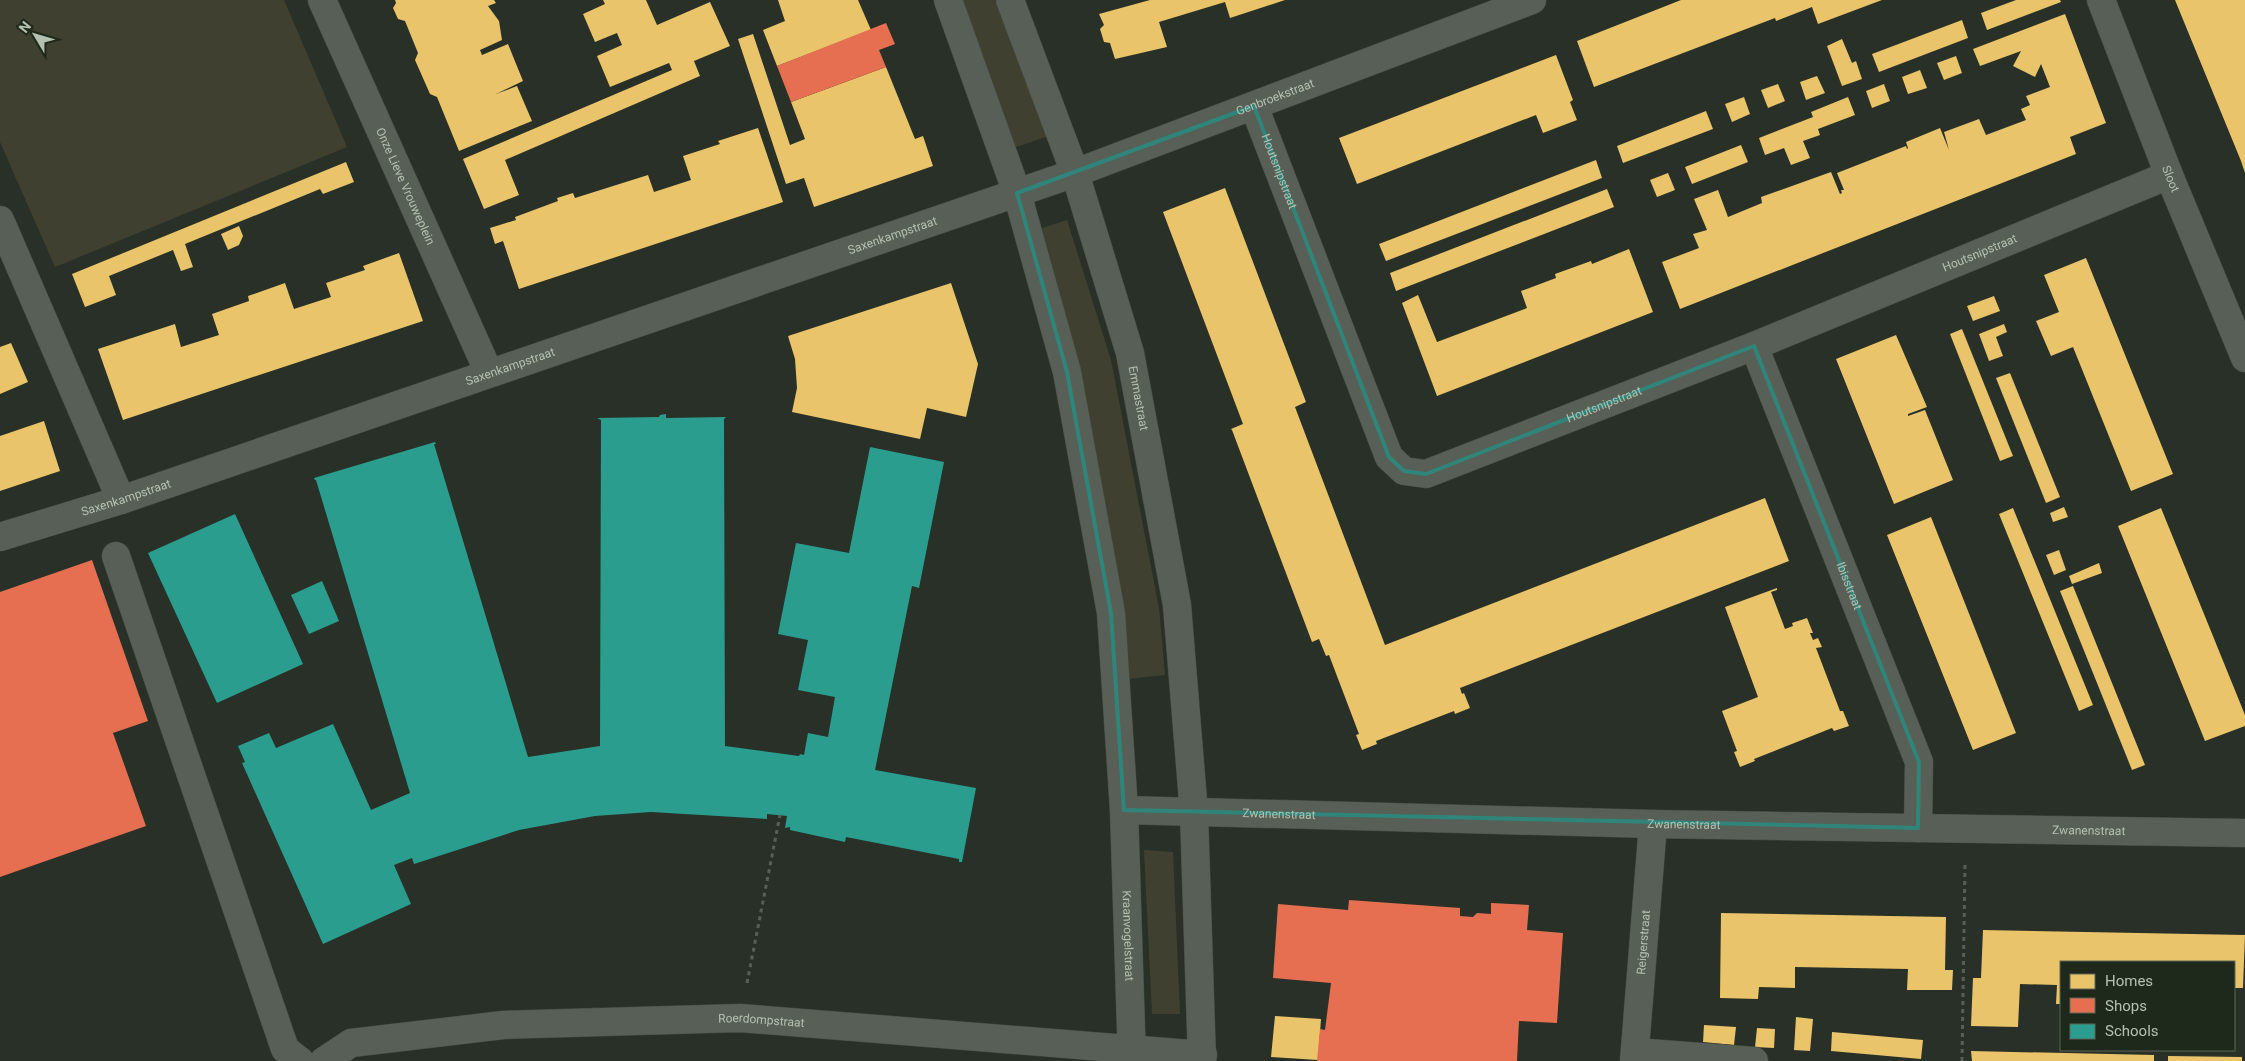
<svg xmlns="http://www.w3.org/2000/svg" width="2245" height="1061" viewBox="0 0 2245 1061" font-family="Roboto,sans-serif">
	<rect width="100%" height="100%" fill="#293027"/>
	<g fill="#404031">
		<path d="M 0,0 L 284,0 L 347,147 L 55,267 L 0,142 Z"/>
		<path d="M 959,0 L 995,0 L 1048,136 L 1014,148 Z"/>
		<path d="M 1067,220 L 1111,360 L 1159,608 L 1165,675 L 1128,679 L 1125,612 L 1080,369 L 1042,228 Z"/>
		<path d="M 1144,850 L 1173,852 L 1180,1014 L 1152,1014 Z"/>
	</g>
	<g fill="#e9c46a">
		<path d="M 395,0 L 494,0 L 496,3 L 488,6 L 499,21 L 502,40 L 480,50 L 482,55 L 508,44 L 523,81 L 496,94 L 517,86 L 532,121 L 459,151 L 437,97 L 430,94 L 415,60 L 418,53 L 405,21 L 398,19 L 393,8 L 396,3 Z"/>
		<path d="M 603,0 L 646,0 L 657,25 L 710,2 L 730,46 L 694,61 L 700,76 L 505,160 L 519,195 L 484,209 L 463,159 L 672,70 L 669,63 L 610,87 L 597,56 L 622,45 L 617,33 L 595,42 L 583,14 L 605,4 Z"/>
		<path d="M 778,0 L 858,0 L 871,30 L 777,66 L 763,30 L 785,21 Z"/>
		<path d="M 1150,0 L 1285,0 L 1230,18 L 1225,2 L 1159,22 L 1167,47 L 1115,59 L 1110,43 L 1104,42 L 1100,29 L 1104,25 L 1099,14 Z"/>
		<path d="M 1681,0 L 1882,0 L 1818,24 L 1812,7 L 1776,21 L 1775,18 L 1594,87 L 1577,41 Z"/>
		<path d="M 2016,0 L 2060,0 L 2061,2 L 1987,30 L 1981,13 Z"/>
		<path d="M 2175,0 L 2245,0 L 2245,173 L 2241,161 Z"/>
		<path d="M 2065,14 L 2106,123 L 2070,137 L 2076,154 L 1680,309 L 1662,262 L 1699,248 L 1693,234 L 1707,230 L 1694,199 L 1718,190 L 1728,217 L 1762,203 L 1761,197 L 1831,172 L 1840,194 L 1842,193 L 1841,190 L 1844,190 L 1837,173 L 1906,146 L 1907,149 L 1908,148 L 1906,142 L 1940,128 L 1949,150 L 1944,132 L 1979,119 L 1986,135 L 2026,120 L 2021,109 L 2030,105 L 2026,96 L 2050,87 L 2041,64 L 2035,77 L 2013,66 L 2021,51 L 1980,66 L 1973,49 Z"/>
		<path d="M 1962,20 L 1968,38 L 1879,72 L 1872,54 Z"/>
		<path d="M 753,34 L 790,145 L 805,139 L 791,102 L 886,67 L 915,139 L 923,136 L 933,166 L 814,207 L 804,178 L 786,184 L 738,39 Z"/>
		<path d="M 1842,39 L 1852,63 L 1856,61 L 1862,79 L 1842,86 L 1827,46 Z"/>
		<path d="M 1556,55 L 1573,100 L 1570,102 L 1577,120 L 1543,133 L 1536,115 L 1357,184 L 1339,138 Z"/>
		<path d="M 1956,56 L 1962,73 L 1944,80 L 1937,63 Z"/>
		<path d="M 1920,70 L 1927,88 L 1908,94 L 1902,77 Z"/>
		<path d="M 1817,76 L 1825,93 L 1806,100 L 1800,82 Z"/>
		<path d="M 1778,84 L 1785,101 L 1768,108 L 1761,90 Z"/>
		<path d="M 1884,84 L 1890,101 L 1872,108 L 1866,91 Z"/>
		<path d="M 1744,97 L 1750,114 L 1732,122 L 1725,104 Z"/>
		<path d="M 1848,97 L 1855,115 L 1818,129 L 1820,135 L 1803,141 L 1810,158 L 1791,165 L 1784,148 L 1765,155 L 1759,138 L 1813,117 L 1811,112 Z"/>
		<path d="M 1706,111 L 1713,129 L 1623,163 L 1617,146 Z"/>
		<path d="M 758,128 L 783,202 L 519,289 L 503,241 L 495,244 L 490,228 L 516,220 L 515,217 L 558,201 L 557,198 L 573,193 L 575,198 L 648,175 L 654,192 L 691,180 L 683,156 L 720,144 L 718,141 Z"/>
		<path d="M 1741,145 L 1748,162 L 1692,184 L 1685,167 Z"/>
		<path d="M 1596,160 L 1602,178 L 1386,261 L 1379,244 Z"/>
		<path d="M 346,162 L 354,182 L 323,194 L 320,189 L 185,244 L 193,267 L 181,271 L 173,250 L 109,276 L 116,295 L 85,307 L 72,274 Z"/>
		<path d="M 1668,173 L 1675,190 L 1657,197 L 1650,180 Z"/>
		<path d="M 1225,188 L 1306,402 L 1295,407 L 1385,645 L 1765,498 L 1789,561 L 1460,688 L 1462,694 L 1464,693 L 1470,708 L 1455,714 L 1454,711 L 1376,741 L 1377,744 L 1362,750 L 1356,735 L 1359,734 L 1329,655 L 1326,656 L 1319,639 L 1312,642 L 1232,430 L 1231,429 L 1243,424 L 1163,212 Z"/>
		<path d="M 1607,189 L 1614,207 L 1396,291 L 1390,273 Z"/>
		<path d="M 239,226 L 243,236 L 239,245 L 228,250 L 221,234 Z"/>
		<path d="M 1629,249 L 1653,312 L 1437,396 L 1402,303 L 1418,295 L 1437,342 L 1527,308 L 1521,291 L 1556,278 L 1555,274 L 1591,261 L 1592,264 Z"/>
		<path d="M 399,253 L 423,321 L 123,420 L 98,349 L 175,324 L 181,347 L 219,335 L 212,314 L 249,301 L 248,296 L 285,283 L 294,309 L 331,297 L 326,283 L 365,270 L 363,266 Z"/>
		<path d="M 2086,258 L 2173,474 L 2131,491 L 2073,347 L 2051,356 L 2036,321 L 2059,312 L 2044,275 Z"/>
		<path d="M 951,283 L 978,364 L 966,417 L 927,408 L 920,439 L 792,412 L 797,388 L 795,359 L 788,336 Z"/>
		<path d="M 1994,296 L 2000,311 L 1973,321 L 1967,306 Z"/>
		<path d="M 2004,324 L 2007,332 L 1996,337 L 2003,356 L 1989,361 L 1979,334 Z"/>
		<path d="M 1962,329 L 2013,456 L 2000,461 L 1950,334 Z"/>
		<path d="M 1896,335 L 1927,407 L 1908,414 L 1908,416 L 1925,410 L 1953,480 L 1894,504 L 1836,359 Z"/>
		<path d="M 11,343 L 28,382 L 0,394 L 0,347 Z"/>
		<path d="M 2010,373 L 2060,497 L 2046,503 L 1996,378 Z"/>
		<path d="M 44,421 L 60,471 L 0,491 L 0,436 Z"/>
		<path d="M 2064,507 L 2068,517 L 2053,522 L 2050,513 Z"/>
		<path d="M 2013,508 L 2093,705 L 2079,711 L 1999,514 Z"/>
		<path d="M 2161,508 L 2245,715 L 2245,726 L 2205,741 L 2118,526 Z"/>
		<path d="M 1931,517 L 2016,733 L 1973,750 L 1887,535 Z"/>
		<path d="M 2059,550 L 2066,570 L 2054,575 L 2046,555 Z"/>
		<path d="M 2099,563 L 2102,573 L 2072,584 L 2069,576 Z"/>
		<path d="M 2073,586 L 2145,765 L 2132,770 L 2060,591 Z"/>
		<path d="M 1777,588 L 1777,590 L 1771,592 L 1785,629 L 1793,626 L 1792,623 L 1807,618 L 1813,633 L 1810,633 L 1813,640 L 1818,638 L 1822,647 L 1816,648 L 1840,711 L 1843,711 L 1849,726 L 1834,731 L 1832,728 L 1754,759 L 1755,761 L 1740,767 L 1734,752 L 1737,751 L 1722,711 L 1758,697 L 1725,607 Z"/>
		<path d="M 1721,913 L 1946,917 L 1945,970 L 1953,970 L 1952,990 L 1907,990 L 1908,969 L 1795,967 L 1795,988 L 1759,987 L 1758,999 L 1720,998 Z"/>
		<path d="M 1983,930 L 2245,935 L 2243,988 L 2234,988 L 2234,962 L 2061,962 L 2061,1004 L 2056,1004 L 2057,985 L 2020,984 L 2018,1027 L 1971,1026 L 1973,978 L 1981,978 Z"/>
		<path d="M 1275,1016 L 1321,1019 L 1318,1060 L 1271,1057 Z"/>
		<path d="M 1796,1017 L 1813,1019 L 1810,1051 L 1794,1050 Z"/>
		<path d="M 1704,1025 L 1736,1027 L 1734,1045 L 1703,1042 Z"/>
		<path d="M 1757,1028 L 1775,1029 L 1774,1048 L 1755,1047 Z"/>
		<path d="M 1832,1032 L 1923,1040 L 1921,1059 L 1831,1051 Z"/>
		<path d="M 1971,1051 L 2154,1055 L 2154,1061 L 1972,1061 Z"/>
		<path d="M 2168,1056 L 2242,1057 L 2242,1061 L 2168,1061 Z"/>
	</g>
	<g fill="#e76f51">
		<path d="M 886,23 L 895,44 L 879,50 L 886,67 L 791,102 L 777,66 Z"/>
		<path d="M 92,560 L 148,721 L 113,733 L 146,826 L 0,877 L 0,592 Z"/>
		<path d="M 1349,900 L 1460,908 L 1460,916 L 1473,917 L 1477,913 L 1491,914 L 1491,903 L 1529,905 L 1527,930 L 1563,933 L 1557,1023 L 1519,1021 L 1517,1061 L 1317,1061 L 1320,1029 L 1325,1030 L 1331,983 L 1273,978 L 1278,904 L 1348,910 Z"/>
	</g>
	<g fill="#2a9d8f">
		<path d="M 666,414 L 666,418 L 726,417 L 724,419 L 725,746 L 799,756 L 800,754 L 804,755 L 808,733 L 828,737 L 835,697 L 798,690 L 808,640 L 778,634 L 796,543 L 849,553 L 870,447 L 944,462 L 919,588 L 912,586 L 875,770 L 976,788 L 962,862 L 959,862 L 959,859 L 846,837 L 845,842 L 790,830 L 790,827 L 785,828 L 787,816 L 767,814 L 767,819 L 651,812 L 595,816 L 519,830 L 414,864 L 412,858 L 394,865 L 411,904 L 323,944 L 242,763 L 245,762 L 238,746 L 269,733 L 276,748 L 333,724 L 371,810 L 410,793 L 316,480 L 315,480 L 314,478 L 435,442 L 436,444 L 434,444 L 528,757 L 600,746 L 601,420 L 597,418 L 659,417 L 660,415 Z"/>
		<path d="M 235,514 L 303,664 L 217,703 L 148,553 Z"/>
		<path d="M 322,581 L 339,621 L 309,634 L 291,595 Z"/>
	</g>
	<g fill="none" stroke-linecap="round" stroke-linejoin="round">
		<g stroke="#454a44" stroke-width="29">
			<g id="minor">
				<path id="s1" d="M 322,0 L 489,373"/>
				<path id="s2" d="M 948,0 L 1017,193 L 1067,372 L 1111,613 L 1124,810 L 1132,1061"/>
				<path id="s3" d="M 1010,0 L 1075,173 L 1130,353 L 1177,605 L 1194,813 L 1202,1061"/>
				<path id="s4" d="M 2101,0 L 2169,175 L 2245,358"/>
				<path id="s5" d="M 1254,106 L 1389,457 L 1404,471 L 1426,474 L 1754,346 L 2169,175"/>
				<path d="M 0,220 L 121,500"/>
				<path id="s6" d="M 1754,346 L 1919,762 L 1918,828"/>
				<path id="s7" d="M 0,537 L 121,500 L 1075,173 L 1532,0"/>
				<path d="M 116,556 L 285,1049 L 300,1061"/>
				<path id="s8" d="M 1124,810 L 1653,824 L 2245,833"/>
				<path d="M 1635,1052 L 1754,1061"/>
				<path id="s9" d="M 324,1061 L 351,1043 L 503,1025 L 740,1018 L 1203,1055"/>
				<path id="s10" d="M 1634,1061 L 1653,824"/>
			</g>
		</g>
		<g stroke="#5a5f56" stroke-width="3" stroke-dasharray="4 4" stroke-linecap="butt">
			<path d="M 747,983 L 780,815"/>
			<path d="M 1962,1061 L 1965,864"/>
		</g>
		<use href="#minor" stroke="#585f56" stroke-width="28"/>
	</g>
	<path fill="none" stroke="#30857b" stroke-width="4" stroke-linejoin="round" d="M 1254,106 L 1389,457 L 1404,471 L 1426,474 L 1754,346 L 1919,762 L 1918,828 L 1124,810 L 1111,613 L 1067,372 L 1017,193 Z"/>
	<g text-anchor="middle" stroke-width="5" stroke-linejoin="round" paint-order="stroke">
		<g font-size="12" fill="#b4c1b0" stroke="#1f291b">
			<text dy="4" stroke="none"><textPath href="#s7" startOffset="1349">Genbroekstraat</textPath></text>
			<text dy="4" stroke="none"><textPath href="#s5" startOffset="70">Houtsnipstraat</textPath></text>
			<text dy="4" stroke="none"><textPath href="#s4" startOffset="192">Sloot</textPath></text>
			<text dy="4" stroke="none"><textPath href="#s1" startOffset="204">Onze Lieve Vrouweplein</textPath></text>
			<text dy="4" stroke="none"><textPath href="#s7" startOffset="942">Saxenkampstraat</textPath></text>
			<text dy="4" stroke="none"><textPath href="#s5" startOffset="1015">Houtsnipstraat</textPath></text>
			<text dy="4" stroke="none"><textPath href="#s7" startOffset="538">Saxenkampstraat</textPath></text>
			<text dy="4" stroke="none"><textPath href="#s3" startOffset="419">Emmastraat</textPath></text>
			<text dy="4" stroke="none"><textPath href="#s5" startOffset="610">Houtsnipstraat</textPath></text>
			<text dy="4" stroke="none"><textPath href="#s7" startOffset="132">Saxenkampstraat</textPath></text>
			<text dy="4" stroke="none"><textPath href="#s6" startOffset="258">Ibisstraat</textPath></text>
			<text dy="4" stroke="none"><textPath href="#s8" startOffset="155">Zwanenstraat</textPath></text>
			<text dy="4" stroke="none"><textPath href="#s8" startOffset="560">Zwanenstraat</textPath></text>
			<text dy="4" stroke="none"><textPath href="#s8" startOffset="965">Zwanenstraat</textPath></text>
			<text dy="4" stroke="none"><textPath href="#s2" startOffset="959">Kraanvogelstraat</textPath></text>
			<text dy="4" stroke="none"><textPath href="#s10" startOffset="119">Reigerstraat</textPath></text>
			<text dy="4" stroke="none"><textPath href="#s9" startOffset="444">Roerdompstraat</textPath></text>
		</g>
	</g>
	<rect x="2060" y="961" width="175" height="90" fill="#1f291b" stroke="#5b6657"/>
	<rect x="2070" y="974" width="25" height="15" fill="#e9c46a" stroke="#5b6657"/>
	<text x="2105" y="986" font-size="15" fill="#b4c1b0">Homes</text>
	<rect x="2070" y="998" width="25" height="15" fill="#e76f51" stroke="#5b6657"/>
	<text x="2105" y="1011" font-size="15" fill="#b4c1b0">Shops</text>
	<rect x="2070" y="1024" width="25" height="15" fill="#2a9d8f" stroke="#5b6657"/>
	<text x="2105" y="1036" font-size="15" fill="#b4c1b0">Schools</text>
	<g transform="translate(35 35) rotate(308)" stroke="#1f291b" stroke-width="4" paint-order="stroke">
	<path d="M0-4L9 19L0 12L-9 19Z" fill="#b4c1b0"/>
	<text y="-8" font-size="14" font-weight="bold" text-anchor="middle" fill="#b4c1b0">N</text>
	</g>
</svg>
